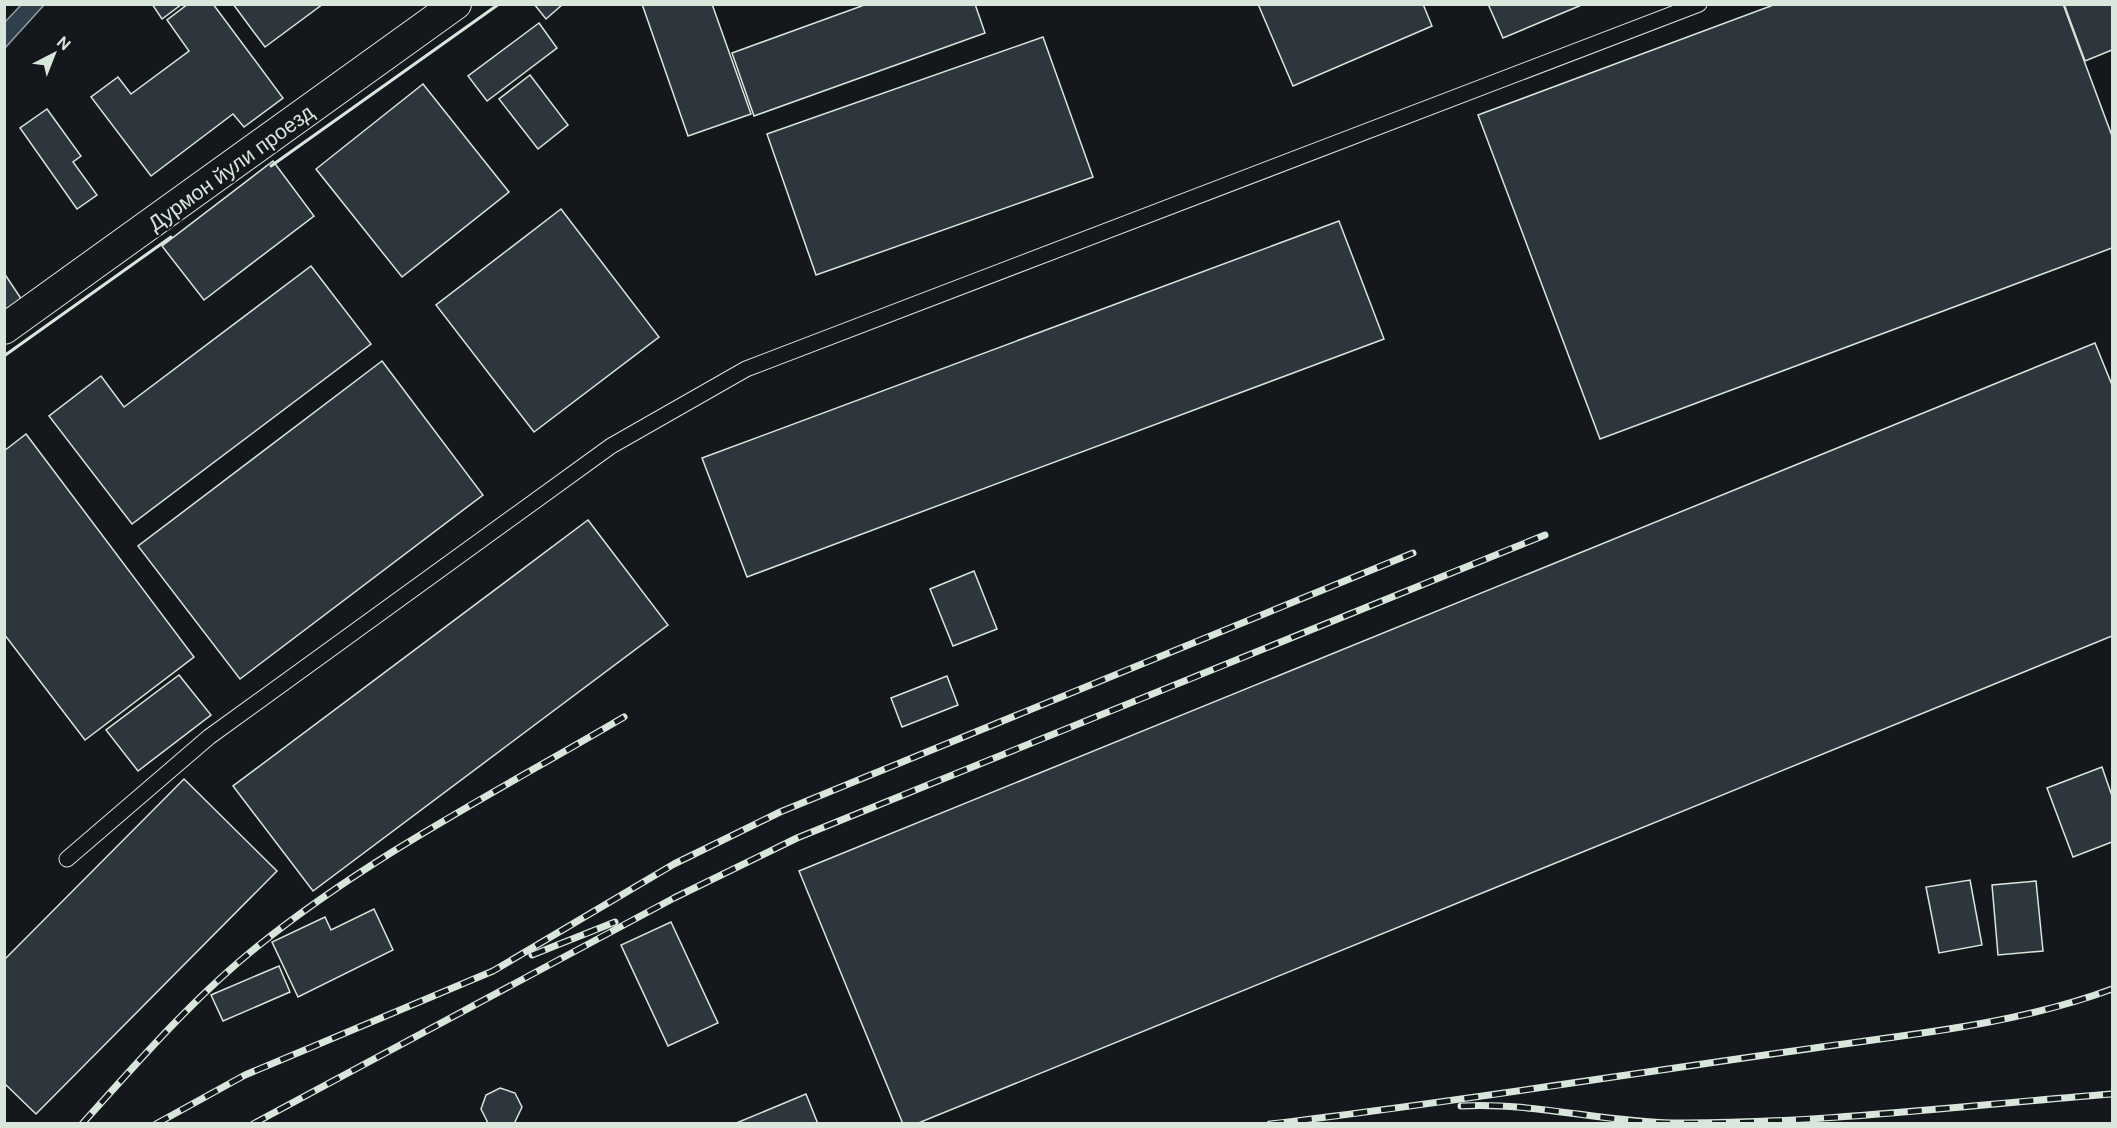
<svg xmlns="http://www.w3.org/2000/svg" width="2117" height="1128" viewBox="0 0 2117 1128" font-family="'DM Sans',sans-serif">
	<rect width="100%" height="100%" fill="#14181c"/>
	<path fill="#2f3f4d" stroke="#939e99" stroke-width="1.5" d="M 21,5 L 44,5 L 5,48 L 5,22 Z"/>
	<g fill="#2c363c" stroke="#d8e6dc" stroke-width="1.5">
		<path d="M 152,4 L 182,4 L 162,19 Z"/>
		<path d="M 188,4 L 213,4 L 283,98 L 244,127 L 233,114 L 151,176 L 91,97 L 118,77 L 131,94 L 189,51 L 167,20 Z"/>
		<path d="M 233,4 L 323,4 L 265,47 Z"/>
		<path d="M 534,4 L 563,4 L 546,19 Z"/>
		<path d="M 642,4 L 712,4 L 751,114 L 688,136 Z"/>
		<path d="M 867,4 L 975,4 L 985,33 L 754,116 L 732,53 Z"/>
		<path d="M 1258,4 L 1423,4 L 1432,26 L 1293,86 Z"/>
		<path d="M 1488,4 L 1584,4 L 1503,38 Z"/>
		<path d="M 1776,4 L 2063,4 L 2112,136 L 2112,248 L 1600,439 L 1478,115 Z"/>
		<path d="M 2064,4 L 2112,4 L 2112,50 L 2085,61 Z"/>
		<path d="M 539,23 L 557,48 L 487,101 L 468,76 Z"/>
		<path d="M 1043,37 L 1093,177 L 816,275 L 767,134 Z"/>
		<path d="M 530,75 L 568,125 L 538,149 L 499,99 Z"/>
		<path d="M 423,84 L 509,192 L 402,277 L 316,169 Z"/>
		<path d="M 47,109 L 81,156 L 73,162 L 97,195 L 77,209 L 20,128 Z"/>
		<path d="M 273,161 L 314,216 L 204,300 L 162,246 Z"/>
		<path d="M 561,209 L 659,337 L 534,432 L 436,305 Z"/>
		<path d="M 1339,221 L 1384,339 L 747,577 L 702,458 Z"/>
		<path d="M 311,266 L 371,344 L 132,524 L 49,416 L 101,376 L 124,407 Z"/>
		<path d="M 4,273 L 22,300 L 4,312 Z"/>
		<path d="M 2095,343 L 2112,385 L 2112,636 L 916,1124 L 903,1124 L 799,871 Z"/>
		<path d="M 382,361 L 483,495 L 240,679 L 138,546 Z"/>
		<path d="M 26,434 L 194,657 L 85,740 L 4,634 L 4,451 Z"/>
		<path d="M 588,520 L 668,625 L 313,891 L 233,786 Z"/>
		<path d="M 974,571 L 997,629 L 953,646 L 930,589 Z"/>
		<path d="M 179,675 L 211,715 L 138,771 L 106,730 Z"/>
		<path d="M 947,676 L 958,705 L 902,727 L 891,698 Z"/>
		<path d="M 2102,767 L 2112,796 L 2112,842 L 2073,857 L 2047,788 Z"/>
		<path d="M 184,779 L 277,871 L 36,1114 L 4,1083 L 4,960 Z"/>
		<path d="M 1970,880 L 1982,945 L 1939,953 L 1926,887 Z"/>
		<path d="M 2036,881 L 2043,951 L 1998,955 L 1992,885 Z"/>
		<path d="M 374,909 L 393,950 L 298,997 L 272,942 L 325,917 L 331,930 Z"/>
		<path d="M 671,922 L 718,1023 L 668,1046 L 621,945 Z"/>
		<path d="M 279,966 L 290,992 L 223,1021 L 211,995 Z"/>
		<path d="M 500,1088 L 515,1093 L 522,1107 L 514,1124 L 488,1123 L 481,1109 L 486,1095 Z"/>
		<path d="M 806,1094 L 818,1124 L 734,1124 Z"/>
	</g>
	<g fill="none" stroke-linecap="round" stroke-linejoin="round">
		<g stroke="#d8e6dc" stroke-width="17">
			<path id="lane" d="M 67,859 L 209,737 L 611,446 L 746,369 L 1699,4"/>
		</g>
		<g stroke="#d8e6dc" stroke-width="32">
			<path id="street" d="M 4,329 L 456,4"/>
		</g>
		<use href="#lane" stroke="#14181c" stroke-width="15"/>
		<use href="#street" stroke="#14181c" stroke-width="30"/>
		<g stroke="#d8e6dc" stroke-width="7">
			<g id="rail">
				<path d="M 532,955 L 615,922"/>
				<path d="M 1461,1106 C 1532,1102 1603,1122 1673,1123 C 1819,1124 1967,1105 2112,1094"/>
				<path d="M 82,1124 C 138,1062 193,998 258,946 C 370,856 500,790 624,717"/>
				<path d="M 156,1124 L 245,1075 L 493,971 L 674,864 L 780,812 L 1413,553"/>
				<path d="M 253,1124 L 674,898 L 797,838 L 1545,535"/>
				<path d="M 1270,1124 C 1440,1104 1609,1077 1779,1053 C 1890,1036 2007,1028 2112,989"/>
			</g>
		</g>
		<use href="#rail" stroke="#14181c" stroke-width="4.5" stroke-dasharray="14" stroke-linecap="butt"/>
		<g stroke="#d8e6dc" stroke-width="3">
			<path d="M 271,166 L 499,4"/>
			<path d="M 4,356 L 171,237"/>
		</g>
	</g>
	<g text-anchor="middle" stroke-width="4.5" stroke-linejoin="round" paint-order="stroke">
		<g font-size="21" fill="#d8e6dc" stroke="#14181c">
			<text transform="translate(231 168) rotate(-36)" y="7">Дурмон йули проезд</text>
		</g>
	</g>
	<rect width="2117" height="1128" fill="none" stroke="#d8e6dc" stroke-width="12"/>
	<g transform="translate(54 54) rotate(42)" stroke="#14181c" stroke-width="4.5" paint-order="stroke">
	<path d="M0-4.5L10 22L0 15L-10 22Z" fill="#d8e6dc"/>
	<text y="-9" font-size="16" font-weight="bold" text-anchor="middle" fill="#d8e6dc">N</text>
	</g>
</svg>
